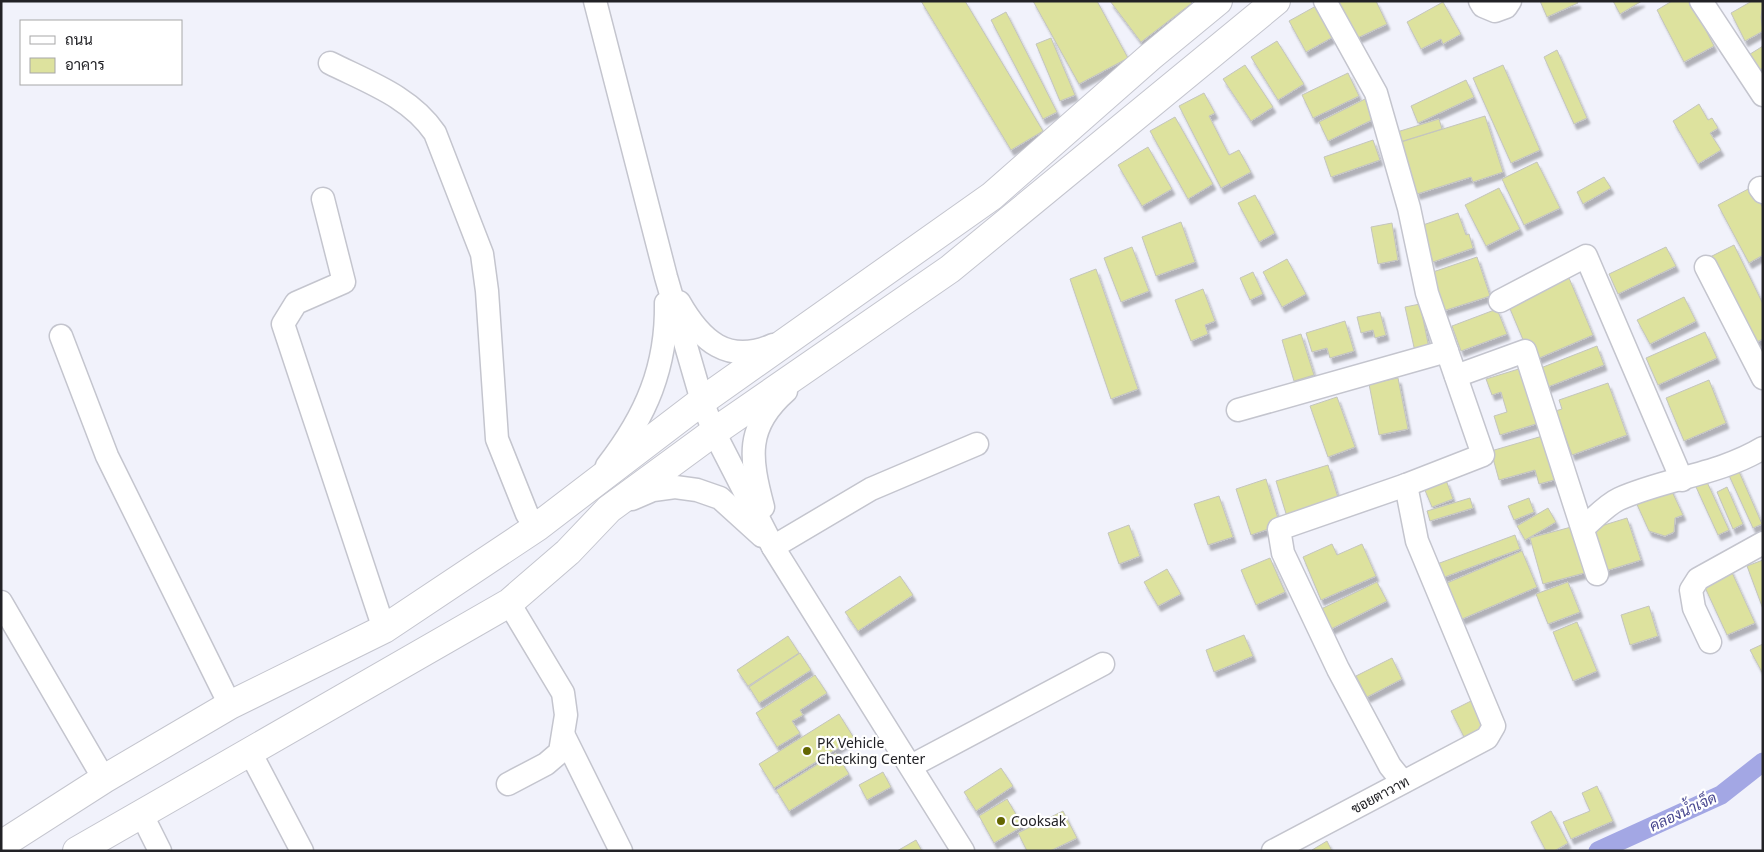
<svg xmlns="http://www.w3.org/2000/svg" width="1764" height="852" viewBox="0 0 1764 852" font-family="'Noto Sans',Sarabun,sans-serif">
	<defs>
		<filter id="shadow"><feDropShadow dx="3" dy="5.5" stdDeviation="1" flood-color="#0004"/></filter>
	</defs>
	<rect width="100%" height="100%" fill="#f1f2fb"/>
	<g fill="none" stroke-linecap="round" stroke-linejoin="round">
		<path stroke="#a3a7e4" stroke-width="19" d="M 1598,851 L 1721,795 L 1763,762"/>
	</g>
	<g fill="#dde29e" stroke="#c4c5bd" filter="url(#shadow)">
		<path d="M 921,1 L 965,1 L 1043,131 L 1011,150 Z"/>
		<path d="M 1033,1 L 1097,1 L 1128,58 L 1079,84 Z"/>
		<path d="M 1110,1 L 1190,1 L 1192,3 L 1141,42 Z"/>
		<path d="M 1333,1 L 1376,1 L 1387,24 L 1353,40 Z"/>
		<path d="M 1540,1 L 1577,1 L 1578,3 L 1547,17 Z"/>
		<path d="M 1613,1 L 1642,1 L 1620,14 Z"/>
		<path d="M 1672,1 L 1691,1 L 1714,46 L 1684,62 L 1657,10 Z"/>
		<path d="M 1752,1 L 1761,1 L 1763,4 L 1761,17 L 1763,31 L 1745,41 L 1731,13 Z"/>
		<path d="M 1443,2 L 1461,34 L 1443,44 L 1441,39 L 1421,49 L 1407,22 Z"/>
		<path d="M 1316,6 L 1333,37 L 1306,52 L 1289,21 Z"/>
		<path d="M 1006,12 L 1057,112 L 1043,119 L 991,20 Z"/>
		<path d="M 1051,38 L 1075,95 L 1060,101 L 1036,44 Z"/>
		<path d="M 1277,41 L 1304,84 L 1278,100 L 1251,57 Z"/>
		<path d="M 1763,46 L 1763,68 L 1758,71 L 1747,56 Z"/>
		<path d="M 1557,50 L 1587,118 L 1574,124 L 1544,57 Z"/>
		<path d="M 1245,65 L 1273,107 L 1251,121 L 1223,79 Z"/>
		<path d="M 1503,65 L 1540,150 L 1511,163 L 1473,78 Z"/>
		<path d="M 1348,73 L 1359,96 L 1313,118 L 1302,95 Z"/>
		<path d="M 1466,80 L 1474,97 L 1418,123 L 1411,106 Z"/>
		<path d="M 1204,93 L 1215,113 L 1209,116 L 1229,155 L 1239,150 L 1251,172 L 1221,188 L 1179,106 Z"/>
		<path d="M 1365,99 L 1374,119 L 1328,141 L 1319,122 Z"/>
		<path d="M 1699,104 L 1708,120 L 1712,118 L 1718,128 L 1710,133 L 1721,150 L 1698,164 L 1673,121 Z"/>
		<path d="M 1485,116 L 1503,172 L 1473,182 L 1471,177 L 1417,194 L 1401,142 Z"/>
		<path d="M 1175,117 L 1213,184 L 1188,199 L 1150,131 Z"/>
		<path d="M 1439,119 L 1442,129 L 1400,142 L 1397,132 Z"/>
		<path d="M 1373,140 L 1380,160 L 1331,177 L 1324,157 Z"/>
		<path d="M 1148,147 L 1172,189 L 1142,206 L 1118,165 Z"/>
		<path d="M 1537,162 L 1560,208 L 1524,225 L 1502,179 Z"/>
		<path d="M 1604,177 L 1611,188 L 1583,204 L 1577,192 Z"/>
		<path d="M 1752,187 L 1763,208 L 1763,255 L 1749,263 L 1718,205 Z"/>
		<path d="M 1499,188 L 1520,229 L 1486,246 L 1465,205 Z"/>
		<path d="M 1255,195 L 1275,233 L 1259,242 L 1238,203 Z"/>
		<path d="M 1458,213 L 1466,235 L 1469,234 L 1473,248 L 1433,262 L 1420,226 Z"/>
		<path d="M 1181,222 L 1195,262 L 1156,276 L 1142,237 Z"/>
		<path d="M 1392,223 L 1398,260 L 1378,264 L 1371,227 Z"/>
		<path d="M 1734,245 L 1763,304 L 1763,339 L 1752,344 L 1710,257 Z"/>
		<path d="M 1132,247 L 1149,291 L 1121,302 L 1104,258 Z"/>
		<path d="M 1666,247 L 1676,266 L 1618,294 L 1609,274 Z"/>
		<path d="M 1477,257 L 1490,296 L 1440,312 L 1427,274 Z"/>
		<path d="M 1287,259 L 1306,294 L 1282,307 L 1263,272 Z"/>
		<path d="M 1096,269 L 1138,389 L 1111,399 L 1070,279 Z"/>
		<path d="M 1253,272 L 1263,294 L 1250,300 L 1240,278 Z"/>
		<path d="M 1569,278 L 1593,335 L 1532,361 L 1508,304 Z"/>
		<path d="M 1203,289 L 1215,321 L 1205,325 L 1208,334 L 1191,341 L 1175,300 Z"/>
		<path d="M 1684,297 L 1696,321 L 1650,344 L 1637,320 Z"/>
		<path d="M 1420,304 L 1430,353 L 1416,356 L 1405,307 Z"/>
		<path d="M 1497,309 L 1507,334 L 1461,351 L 1452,326 Z"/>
		<path d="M 1380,312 L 1386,335 L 1375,338 L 1373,330 L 1361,333 L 1357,317 Z"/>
		<path d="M 1345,321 L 1354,351 L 1330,358 L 1327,348 L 1312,352 L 1306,333 Z"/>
		<path d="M 1705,332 L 1717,358 L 1658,385 L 1646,358 Z"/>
		<path d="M 1301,334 L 1314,375 L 1294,381 L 1282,340 Z"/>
		<path d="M 1597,346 L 1604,365 L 1545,388 L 1538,369 Z"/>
		<path d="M 1522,368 L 1539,423 L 1500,435 L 1494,416 L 1507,412 L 1501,392 L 1492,395 L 1486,379 Z"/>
		<path d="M 1398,378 L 1408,429 L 1379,435 L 1369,384 Z"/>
		<path d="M 1709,380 L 1726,423 L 1684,441 L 1666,398 Z"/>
		<path d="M 1608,383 L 1627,435 L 1572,455 L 1561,425 L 1557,426 L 1552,412 L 1562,409 L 1559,400 Z"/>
		<path d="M 1337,397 L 1355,447 L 1328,457 L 1310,406 Z"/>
		<path d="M 1546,435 L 1558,479 L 1539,484 L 1535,470 L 1499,480 L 1491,451 Z"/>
		<path d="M 1328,465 L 1340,504 L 1288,520 L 1276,481 Z"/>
		<path d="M 1737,467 L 1762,524 L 1753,528 L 1727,471 Z"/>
		<path d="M 1266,479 L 1280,525 L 1251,535 L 1236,489 Z"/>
		<path d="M 1446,480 L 1453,499 L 1432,507 L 1424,488 Z"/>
		<path d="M 1707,482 L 1729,530 L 1718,535 L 1696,487 Z"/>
		<path d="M 1669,485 L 1683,515 L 1675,518 L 1674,532 L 1665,536 L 1649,531 L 1635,500 Z"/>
		<path d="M 1727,487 L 1743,524 L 1733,529 L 1717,492 Z"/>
		<path d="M 1219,496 L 1233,537 L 1208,545 L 1194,504 Z"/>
		<path d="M 1470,498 L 1473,508 L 1430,521 L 1427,511 Z"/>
		<path d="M 1529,498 L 1534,512 L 1514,520 L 1508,506 Z"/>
		<path d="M 1548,508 L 1556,522 L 1525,540 L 1517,526 Z"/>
		<path d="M 1627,518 L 1641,560 L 1602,572 L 1588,530 Z"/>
		<path d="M 1129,525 L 1140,556 L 1119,564 L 1108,533 Z"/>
		<path d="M 1575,526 L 1588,572 L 1543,584 L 1530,538 Z"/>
		<path d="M 1515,535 L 1520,549 L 1442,578 L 1437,564 Z"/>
		<path d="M 1332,544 L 1337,555 L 1362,544 L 1376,576 L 1321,600 L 1303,557 Z"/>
		<path d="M 1522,551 L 1537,587 L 1462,619 L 1447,583 Z"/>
		<path d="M 1270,558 L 1285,592 L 1256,605 L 1241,570 Z"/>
		<path d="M 1763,560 L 1763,609 L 1747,566 Z"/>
		<path d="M 1730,568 L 1755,623 L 1727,635 L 1702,581 Z"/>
		<path d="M 1167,569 L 1181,594 L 1158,606 L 1144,582 Z"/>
		<path d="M 900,576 L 913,595 L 858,631 L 845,612 Z"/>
		<path d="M 1377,582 L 1387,601 L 1329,630 L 1319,610 Z"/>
		<path d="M 1568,582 L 1580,612 L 1548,624 L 1536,594 Z"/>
		<path d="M 1649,606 L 1658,636 L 1630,645 L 1621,615 Z"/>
		<path d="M 1577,622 L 1597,671 L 1573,681 L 1553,632 Z"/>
		<path d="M 1244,635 L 1253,656 L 1214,672 L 1206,650 Z"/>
		<path d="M 788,636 L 799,653 L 748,686 L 737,670 Z"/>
		<path d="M 1763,644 L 1763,674 L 1750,650 Z"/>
		<path d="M 800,653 L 811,670 L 759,703 L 749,687 Z"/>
		<path d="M 1392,658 L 1402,679 L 1367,697 L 1356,676 Z"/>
		<path d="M 815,675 L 827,693 L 800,710 L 803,715 L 792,721 L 800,733 L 777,747 L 756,713 Z"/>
		<path d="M 1473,700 L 1487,730 L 1466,741 L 1451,711 Z"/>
		<path d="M 839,714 L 854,738 L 774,788 L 759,764 Z"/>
		<path d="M 836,753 L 849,774 L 789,811 L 776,790 Z"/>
		<path d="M 1001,768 L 1013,786 L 976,811 L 964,792 Z"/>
		<path d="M 883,772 L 891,787 L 867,800 L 859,785 Z"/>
		<path d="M 1597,786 L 1613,821 L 1571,839 L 1563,822 L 1590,811 L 1582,793 Z"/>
		<path d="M 1007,799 L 1023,826 L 994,843 L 979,816 Z"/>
		<path d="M 1063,811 L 1077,838 L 1050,851 L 1027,851 L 1018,833 Z"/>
		<path d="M 1551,811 L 1568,843 L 1554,851 L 1546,851 L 1531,822 Z"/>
		<path d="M 916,840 L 922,851 L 897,851 Z"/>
		<path d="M 1327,841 L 1332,851 L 1313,851 L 1312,850 Z"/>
	</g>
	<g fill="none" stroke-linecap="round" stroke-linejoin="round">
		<g stroke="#c4c5ce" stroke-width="25">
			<g id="minor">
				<path d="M 595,1 L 666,277 L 702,401 L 714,432 L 773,547 L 963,851"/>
				<path d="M 1325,1 L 1376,93 L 1409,208 L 1427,293 L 1483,455 L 1406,485 L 1279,529 L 1283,553 L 1338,669 L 1390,766 L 1403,782"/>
				<path d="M 1480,1 L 1483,6 L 1495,11 L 1506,7 L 1510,1"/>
				<path d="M 1701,1 L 1763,95"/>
				<path d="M 330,63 C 368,82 411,97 435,133 L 482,254 L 487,291 L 497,439 L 527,514 L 537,527"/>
				<path d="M 1760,188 L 1763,192"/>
				<path d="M 323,199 L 344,282 L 296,303 L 283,324 L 384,629"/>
				<path d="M 1706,267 L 1763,378"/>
				<path d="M 1500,301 L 1586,256 L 1682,480"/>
				<path d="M 679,302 C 701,341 728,365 773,345"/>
				<path d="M 61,336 L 107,456 L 230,705"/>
				<path d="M 1456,376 L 1525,351 L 1597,574"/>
				<path d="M 1238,410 L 1447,351"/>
				<path d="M 607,466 C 646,416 667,367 666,303"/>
				<path d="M 632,499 L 653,490 L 675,487 L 697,490 L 720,498 L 762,536"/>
				<path d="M 763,507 C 750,458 745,427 786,391"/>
				<path d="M 1583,528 C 1594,519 1606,505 1619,499 C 1666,478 1718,475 1763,448"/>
				<path d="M 773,547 L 871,489 L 977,444"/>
				<path d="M 1,602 L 104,779"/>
				<path d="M 1710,642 L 1694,608 L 1691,590 L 1698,579 L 1763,543"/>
				<path d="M 564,736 L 621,851"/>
				<path d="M 250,752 L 302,851"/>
				<path d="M 911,766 L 1103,664"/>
				<path d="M 508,784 L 546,764 L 560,752 L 566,715 L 563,693 L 509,603"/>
				<path d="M 142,815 L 160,851"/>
				<path d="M 1273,851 L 1487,738 L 1494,726 L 1417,541 L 1406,485"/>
			</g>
		</g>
		<g stroke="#c4c5ce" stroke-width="30">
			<g id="major">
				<path d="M 1,845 L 104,779 L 230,705 L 384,629 L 537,527 L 702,401 L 992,196 L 1150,57 L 1218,1"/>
				<path d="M 77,851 L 509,603 L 568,552 L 609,509 L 714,432 L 950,269 L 1276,1"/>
			</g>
		</g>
		<use href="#minor" stroke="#fff" stroke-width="22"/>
		<use href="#major" stroke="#fff" stroke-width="28"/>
	</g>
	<g fill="#636601" stroke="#fff" stroke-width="2">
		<circle cx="807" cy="751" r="5"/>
		<circle cx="1001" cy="821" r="5"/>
	</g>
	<g text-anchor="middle" stroke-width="4.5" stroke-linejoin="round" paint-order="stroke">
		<g font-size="14" fill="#222226" stroke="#fff" text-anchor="start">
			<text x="817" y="748">PK Vehicle<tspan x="817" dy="16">Checking Center</tspan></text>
			<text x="1011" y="826">Cooksak</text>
		</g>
		<g font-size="14" fill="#222226" stroke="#fff">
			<text transform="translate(1380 795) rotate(-28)" y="5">ซอยตาวาท</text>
		</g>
		<g font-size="15" font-style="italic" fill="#46458e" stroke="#fff">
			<text transform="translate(1683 812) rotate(-25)" y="5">คลองน้ำเจ็ด</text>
		</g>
	</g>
	<rect width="1764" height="852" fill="none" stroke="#222226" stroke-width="5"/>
	<rect x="20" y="20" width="162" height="65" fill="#ffffff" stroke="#a7a7a8"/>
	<rect x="30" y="36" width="25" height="8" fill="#ffffff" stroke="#a7a7a8"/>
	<text x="65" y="45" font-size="15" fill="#222226">ถนน</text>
	<rect x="30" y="58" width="25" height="15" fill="#dde29e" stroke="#a7a7a8"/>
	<text x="65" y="70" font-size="15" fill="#222226">อาคาร</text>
</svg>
